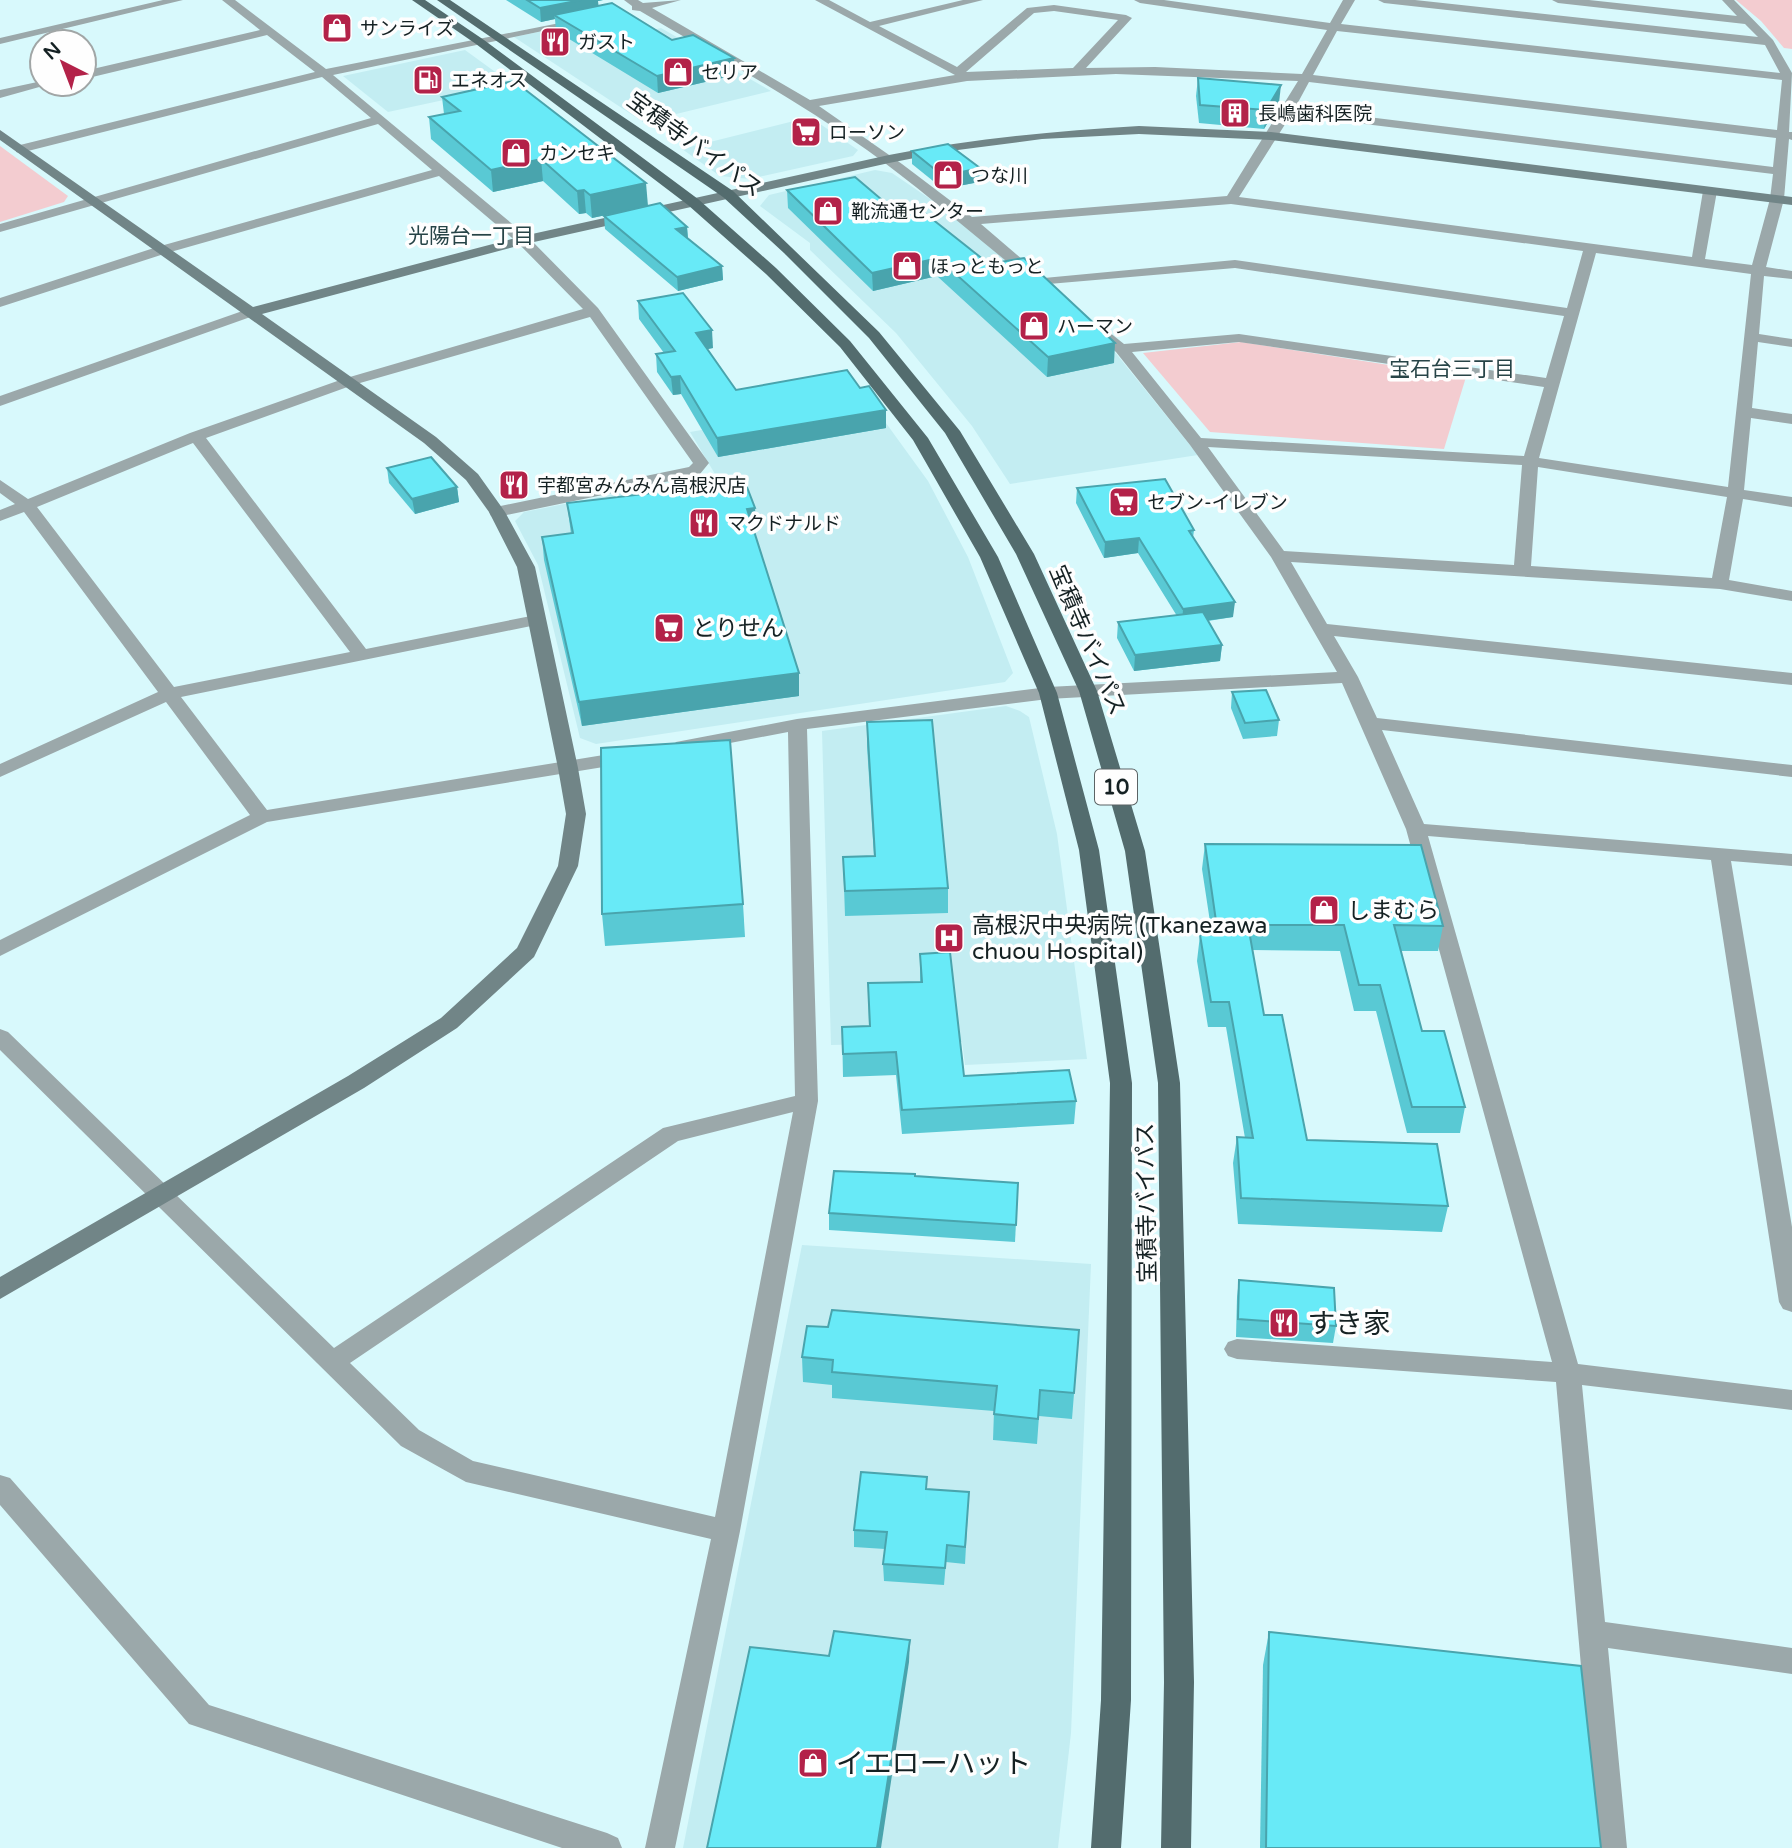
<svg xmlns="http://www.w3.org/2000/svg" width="1792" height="1848" viewBox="0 0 1792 1848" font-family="'Varela Round','Noto Sans JP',sans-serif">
	<rect width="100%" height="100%" fill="#d8f9fc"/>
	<g fill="#c3edf2">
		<path d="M 572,25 L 600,41 L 661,28 L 771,91 L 643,122 L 514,37 Z"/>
		<path d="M 465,50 L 513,85 L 388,112 L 343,76 Z"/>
		<path d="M 810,117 L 858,150 L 853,156 L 750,179 L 720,176 L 682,149 Z"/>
		<path d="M 875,170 L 892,173 L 961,220 L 1114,351 L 1198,455 L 1010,484 L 972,426 L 896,333 L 810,250 L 810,243 L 760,206 L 769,195 Z"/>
		<path d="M 870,401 L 928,481 L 968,557 L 1013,673 L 1005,682 L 596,744 L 580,738 L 538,565 L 515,521 L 524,512 L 715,474 L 690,432 Z"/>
		<path d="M 1006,706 L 1020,711 L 1029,717 L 1057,834 L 1087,1059 L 965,1065 L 962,1042 L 831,1045 L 822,731 Z"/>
		<path d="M 802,1245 L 1091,1264 L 1071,1733 L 1058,1848 L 683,1848 Z"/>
	</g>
	<g fill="#f3ccd0">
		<path d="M 1736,0 L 1792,0 L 1792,49 L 1784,48 L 1761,21 Z"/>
		<path d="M 0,146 L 68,196 L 64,202 L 0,222 Z"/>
		<path d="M 1241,342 L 1466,377 L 1444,449 L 1210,432 L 1143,353 Z"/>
	</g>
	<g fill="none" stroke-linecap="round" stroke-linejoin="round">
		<g fill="#9ba8aa" fill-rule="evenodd">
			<path d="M 163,0 L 183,0 L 0,44 L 0,38 Z"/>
			<path d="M 222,0 L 235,0 L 326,69 L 585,18 L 585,22 L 581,23 L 333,75 L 528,237 L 598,308 L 709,463 L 700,474 L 694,476 L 497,517 L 491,516 L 489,512 L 491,508 L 689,467 L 693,463 L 590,317 L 353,385 L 206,438 L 366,649 L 536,615 L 545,620 L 536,625 L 181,697 L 267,810 L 628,751 L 638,757 L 628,763 L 267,822 L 0,956 L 0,940 L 250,815 L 166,702 L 0,777 L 0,764 L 158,692 L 24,512 L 0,521 L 0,510 L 15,504 L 0,493 L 0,480 L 28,499 L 190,433 L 343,379 L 583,309 L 518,243 L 439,176 L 167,253 L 0,307 L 0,298 L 157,247 L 432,170 L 378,124 L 0,232 L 0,224 L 371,118 L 322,77 L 20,153 L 16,152 L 16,146 L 315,72 L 267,35 L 84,79 L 84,71 L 260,30 ZM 193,443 L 350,652 L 174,687 L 37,507 Z"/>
			<path d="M 624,0 L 638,0 L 643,3 L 681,0 L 652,8 L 810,100 L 955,75 L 815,0 L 829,0 L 870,22 L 963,0 L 983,0 L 879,26 L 957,67 L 1027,8 L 1054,5 L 1126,15 L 1132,18 L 1086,68 L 1155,67 L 1302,74 L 1327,30 L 1140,3 L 1134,0 L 1164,0 L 1330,23 L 1343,0 L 1355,0 L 1341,24 L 1780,73 L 1765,45 L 1384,3 L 1378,0 L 1415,0 L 1758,37 L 1745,24 L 1558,3 L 1552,0 L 1589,0 L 1737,16 L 1722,0 L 1734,0 L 1773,40 L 1792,73 L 1789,132 L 1792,132 L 1792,140 L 1789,139 L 1784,199 L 1766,267 L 1792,271 L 1792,279 L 1764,276 L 1759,334 L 1792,339 L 1792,347 L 1758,342 L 1752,408 L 1792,414 L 1792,424 L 1751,418 L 1744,490 L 1792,497 L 1792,507 L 1743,499 L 1729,580 L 1792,591 L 1792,601 L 1720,589 L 1291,562 L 1327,624 L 1792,673 L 1792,685 L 1334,636 L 1358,677 L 1377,718 L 1792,765 L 1792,777 L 1382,730 L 1424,824 L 1792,854 L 1792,866 L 1731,861 L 1792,1227 L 1792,1312 L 1783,1309 L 1779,1302 L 1711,860 L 1428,836 L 1578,1364 L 1792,1390 L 1792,1410 L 1582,1385 L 1605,1622 L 1792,1648 L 1792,1674 L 1608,1648 L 1627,1848 L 1597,1848 L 1556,1382 L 1237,1359 L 1228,1356 L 1224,1349 L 1228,1342 L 1237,1339 L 1552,1362 L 1406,829 L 1342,683 L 1048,699 L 807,729 L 818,1101 L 740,1531 L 675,1848 L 645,1848 L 711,1539 L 466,1482 L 401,1446 L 0,1050 L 0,1029 L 8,1032 L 334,1348 L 663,1128 L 795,1096 L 788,732 L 683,752 L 673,746 L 676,742 L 797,719 L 1048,687 L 1337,672 L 1271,557 L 1190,445 L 1116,352 L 1089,330 L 1087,327 L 1089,324 L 1099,324 L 1124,344 L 1239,334 L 1546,378 L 1564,316 L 1235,268 L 1037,285 C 980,242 926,192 867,150 C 794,98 716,56 640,11 L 632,10 L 632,6 ZM 1054,11 L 1118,20 L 1073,68 L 966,72 L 1034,13 ZM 1337,31 L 1782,80 L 1777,130 L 1313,75 ZM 1116,74 L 1298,81 L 1227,196 L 972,217 L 902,164 L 819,106 L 967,81 ZM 1309,82 L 1776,138 L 1773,167 L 1295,108 ZM 1291,115 L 1773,174 L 1770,199 L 1752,265 L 1705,259 L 1717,191 L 1710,187 L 1703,191 L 1692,257 L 1239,197 ZM 1231,204 L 1583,251 L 1567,308 L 1235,260 L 1044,278 L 981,224 ZM 1596,253 L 1751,274 L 1728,487 L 1539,458 ZM 1239,342 L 1544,387 L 1524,456 L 1201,438 L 1132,352 ZM 1208,447 L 1522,465 L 1514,565 L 1284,551 ZM 1538,467 L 1727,497 L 1712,578 L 1531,566 ZM 793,1112 L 715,1517 L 473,1461 L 419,1430 L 350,1363 L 678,1141 Z"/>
			<path d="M 42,81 L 42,84 L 50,84 L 0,98 L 0,90 Z"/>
			<path d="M 251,308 L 258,312 L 256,315 L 0,406 L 0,396 Z"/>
			<path d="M 0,1475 L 10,1478 L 209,1705 L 607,1833 L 618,1838 L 622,1848 L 562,1848 L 189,1724 L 0,1505 Z"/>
		</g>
		<path fill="#718587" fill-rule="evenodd" d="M 1139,126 L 1271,132 L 1792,197 L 1792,205 L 1271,140 L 1139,134 L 1042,139 L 950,151 L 889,163 L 525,244 L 262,314 L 436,437 L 478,474 L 505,512 L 535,567 L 578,768 L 586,814 L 578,866 L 534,957 L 457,1028 L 364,1088 L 0,1299 L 0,1277 L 348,1076 L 441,1018 L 517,948 L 558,866 L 566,814 L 558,768 L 517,567 L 489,512 L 466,480 L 424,443 L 0,140 L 0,130 L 253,307 L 523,236 L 889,155 C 972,139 1054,131 1139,126 Z"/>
		<g fill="#536c6e" fill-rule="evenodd">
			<path d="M 412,0 L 425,0 L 484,40 L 698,199 L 776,268 L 850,341 L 928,438 L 998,557 L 1057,693 L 1099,850 L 1132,1083 L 1131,1700 L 1121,1848 L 1091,1848 L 1101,1700 L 1110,1083 L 1079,850 L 1039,693 L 980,557 L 913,440 L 840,347 L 766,274 L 688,205 L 476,44 Z"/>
			<path d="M 437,0 L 450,0 L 733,191 L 879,332 L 960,431 L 1034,554 L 1097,691 L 1145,851 L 1180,1083 L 1194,1682 L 1191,1848 L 1161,1848 L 1164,1682 L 1158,1083 L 1125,851 L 1079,691 L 1016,554 L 945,433 L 869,338 L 784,253 L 723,197 Z"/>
		</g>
	</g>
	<g fill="#59c9d4">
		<path d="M 506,0 L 603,0 L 598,1 L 598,5 L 672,40 L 735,75 L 658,93 L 556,31 L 555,19 L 541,22 Z"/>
		<path d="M 1198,78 L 1279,103 L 1264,129 L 1199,123 L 1196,96 Z"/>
		<path d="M 442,97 L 648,206 L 592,218 L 586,213 L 579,214 L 543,181 L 493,192 L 431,139 L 429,117 L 444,114 Z"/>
		<path d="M 912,151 L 979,182 L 943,189 L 912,164 Z"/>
		<path d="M 787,190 L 895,211 L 1114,363 L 1047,377 L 937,276 L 873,291 L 788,208 Z"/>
		<path d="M 604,216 L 687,227 L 688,239 L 722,266 L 723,280 L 678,291 L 605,229 Z"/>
		<path d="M 638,301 L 713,348 L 707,349 L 736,390 L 860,388 L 886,410 L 886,428 L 718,457 L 681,394 L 673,395 L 657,372 L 656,354 L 664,353 L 639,319 Z"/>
		<path d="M 387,468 L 457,487 L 459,502 L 415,514 L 389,483 Z"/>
		<path d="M 1077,488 L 1194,530 L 1193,538 L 1233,617 L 1208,621 L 1222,645 L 1220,661 L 1134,671 L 1117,638 L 1118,622 L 1177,616 L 1138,553 L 1104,558 L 1076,503 Z"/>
		<path d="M 567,503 L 755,508 L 756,530 L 754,531 L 799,696 L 582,726 L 544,560 L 542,537 L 571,534 Z"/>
		<path d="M 1232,692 L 1279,720 L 1277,736 L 1243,739 L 1231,708 Z"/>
		<path d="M 867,722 L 948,888 L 948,913 L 845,916 L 843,857 L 874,856 L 867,746 Z"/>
		<path d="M 1205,844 L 1443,926 L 1438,951 L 1401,951 L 1422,1031 L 1465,1107 L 1460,1133 L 1407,1133 L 1376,1011 L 1354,1011 L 1340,951 L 1252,950 L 1264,1015 L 1307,1140 L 1448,1206 L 1442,1232 L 1238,1224 L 1233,1163 L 1237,1137 L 1245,1138 L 1226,1027 L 1208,1027 L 1197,961 L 1200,935 L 1212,935 L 1202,869 Z"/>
		<path d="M 743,904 L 745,937 L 605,946 L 602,914 Z"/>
		<path d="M 920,954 L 964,1076 L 1076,1101 L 1074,1124 L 902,1134 L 896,1075 L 843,1077 L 842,1027 L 869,1026 L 868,983 L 920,982 Z"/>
		<path d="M 915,1176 L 1018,1183 L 1015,1242 L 829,1230 L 829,1213 Z"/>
		<path d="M 1239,1280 L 1336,1326 L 1333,1343 L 1236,1337 L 1237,1297 Z"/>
		<path d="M 828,1327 L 1079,1330 L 1072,1419 L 1039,1416 L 1037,1444 L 993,1440 L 994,1411 L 832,1398 L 832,1385 L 803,1382 L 802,1357 Z"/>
		<path d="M 927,1477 L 927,1489 L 969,1492 L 965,1564 L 946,1562 L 944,1585 L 884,1581 L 883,1564 L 885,1549 L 854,1547 L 854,1530 Z"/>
		<path d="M 1269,1632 L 1601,1848 L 1260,1848 L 1263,1665 Z"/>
	</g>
	<g fill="#49a4ad">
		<path d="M 581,0 L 603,0 L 598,1 L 599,10 L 554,15 L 555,19 L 541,22 L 540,8 Z"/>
		<path d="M 734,58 L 735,75 L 658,93 L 657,76 Z"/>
		<path d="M 1281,85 L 1279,103 L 1264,129 L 1266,110 Z"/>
		<path d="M 541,159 L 543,181 L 493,192 L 491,170 Z"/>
		<path d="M 980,168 L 979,182 L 943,189 L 943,176 Z"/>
		<path d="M 646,183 L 648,206 L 592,218 L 590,195 Z"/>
		<path d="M 584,190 L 586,213 L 579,214 L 577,191 Z"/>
		<path d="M 687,227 L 688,240 L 676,229 Z"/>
		<path d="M 938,258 L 937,276 L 873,291 L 872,273 Z"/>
		<path d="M 722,266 L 723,280 L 678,291 L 677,277 Z"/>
		<path d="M 712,330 L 713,348 L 698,351 L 696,333 Z"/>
		<path d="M 1115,343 L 1114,363 L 1047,377 L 1048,357 Z"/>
		<path d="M 680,376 L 681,394 L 673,395 L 671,377 Z"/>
		<path d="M 886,410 L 886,428 L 718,457 L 717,438 Z"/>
		<path d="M 457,487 L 459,502 L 415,514 L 412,499 Z"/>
		<path d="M 755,508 L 756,530 L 748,531 L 747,509 Z"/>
		<path d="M 1139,538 L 1138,553 L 1104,558 L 1105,542 Z"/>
		<path d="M 1235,602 L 1233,617 L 1182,624 L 1183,609 Z"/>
		<path d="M 1222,645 L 1220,661 L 1134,671 L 1135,655 Z"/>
		<path d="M 799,673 L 799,696 L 582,726 L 579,702 Z"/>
		<path d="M 910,1640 L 909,1662 L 881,1848 L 877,1848 Z"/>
	</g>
	<g fill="#68eaf7" stroke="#49a4ad" stroke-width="2">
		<path d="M 527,0 L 581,0 L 540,8 Z"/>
		<path d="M 612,3 L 672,40 L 693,35 L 734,58 L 657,76 L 554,15 Z"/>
		<path d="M 1198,78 L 1281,85 L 1266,110 L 1200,105 Z"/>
		<path d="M 514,81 L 646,183 L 590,195 L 584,190 L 577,191 L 541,159 L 491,170 L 429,117 L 460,111 L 442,97 Z"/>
		<path d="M 948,144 L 980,168 L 943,176 L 912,151 Z"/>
		<path d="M 855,177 L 895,211 L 917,207 L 989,264 L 1024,258 L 1115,343 L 1048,357 L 938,258 L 872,273 L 787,190 Z"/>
		<path d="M 660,203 L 687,227 L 676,229 L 722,266 L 677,277 L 604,216 Z"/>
		<path d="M 683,293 L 712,330 L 696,333 L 736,390 L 847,370 L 860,388 L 869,386 L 886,410 L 717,438 L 680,376 L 671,377 L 656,354 L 675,351 L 638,301 Z"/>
		<path d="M 431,457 L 457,487 L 412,499 L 387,468 Z"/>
		<path d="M 1165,479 L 1194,530 L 1189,531 L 1235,602 L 1183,609 L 1139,538 L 1105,542 L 1077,488 Z"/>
		<path d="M 745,482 L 755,508 L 747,509 L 799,673 L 579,702 L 542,537 L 573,533 L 567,503 Z"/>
		<path d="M 1203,612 L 1222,645 L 1135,655 L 1118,622 Z"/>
		<path d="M 1266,690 L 1279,720 L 1245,723 L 1232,692 Z"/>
		<path d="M 932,720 L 948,888 L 845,891 L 843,857 L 875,856 L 867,722 Z"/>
		<path d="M 730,740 L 743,904 L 602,914 L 601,748 Z"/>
		<path d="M 1205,844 L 1421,845 L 1443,926 L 1394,925 L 1422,1031 L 1444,1031 L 1465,1107 L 1412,1107 L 1380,985 L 1359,985 L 1344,925 L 1248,925 L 1264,1015 L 1282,1015 L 1307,1140 L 1437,1144 L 1448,1206 L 1241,1198 L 1237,1137 L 1253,1138 L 1229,1002 L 1211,1002 L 1200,935 L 1218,935 Z"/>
		<path d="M 950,952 L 964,1076 L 1069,1070 L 1076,1101 L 902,1110 L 896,1052 L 843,1054 L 842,1027 L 870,1026 L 868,983 L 922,982 L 920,954 Z"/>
		<path d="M 834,1171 L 915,1174 L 915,1176 L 1018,1183 L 1016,1225 L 829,1213 Z"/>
		<path d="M 1239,1280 L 1334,1288 L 1336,1326 L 1238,1319 Z"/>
		<path d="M 832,1310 L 1079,1330 L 1074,1393 L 1040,1390 L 1038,1419 L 994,1414 L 997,1386 L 832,1372 L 833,1360 L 802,1357 L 807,1326 L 828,1327 Z"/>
		<path d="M 861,1472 L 927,1477 L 926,1489 L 969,1492 L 965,1547 L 947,1545 L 945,1568 L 883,1564 L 887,1532 L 854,1530 Z"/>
		<path d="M 834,1631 L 910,1640 L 877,1848 L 707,1848 L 750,1647 L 829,1656 Z"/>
		<path d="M 1269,1632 L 1581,1666 L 1601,1848 L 1266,1848 Z"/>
	</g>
	<defs>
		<g id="shop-square" transform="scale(1.575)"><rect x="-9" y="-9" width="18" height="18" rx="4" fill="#b32249" stroke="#fefefe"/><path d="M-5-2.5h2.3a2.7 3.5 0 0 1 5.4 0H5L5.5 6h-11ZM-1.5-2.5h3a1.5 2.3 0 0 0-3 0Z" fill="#fff"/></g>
		<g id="restaurant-square" transform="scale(1.575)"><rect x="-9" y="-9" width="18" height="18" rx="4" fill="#b32249" stroke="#fefefe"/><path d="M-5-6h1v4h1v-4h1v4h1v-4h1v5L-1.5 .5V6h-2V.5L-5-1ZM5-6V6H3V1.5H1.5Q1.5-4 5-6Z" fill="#fff"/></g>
		<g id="fuel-square" transform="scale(1.575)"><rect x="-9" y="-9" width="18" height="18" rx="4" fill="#b32249" stroke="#fefefe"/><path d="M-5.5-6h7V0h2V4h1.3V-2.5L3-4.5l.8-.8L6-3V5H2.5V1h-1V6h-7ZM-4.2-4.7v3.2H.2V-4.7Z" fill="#fff"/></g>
		<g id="building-square" transform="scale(1.575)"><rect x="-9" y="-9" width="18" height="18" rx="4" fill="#b32249" stroke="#fefefe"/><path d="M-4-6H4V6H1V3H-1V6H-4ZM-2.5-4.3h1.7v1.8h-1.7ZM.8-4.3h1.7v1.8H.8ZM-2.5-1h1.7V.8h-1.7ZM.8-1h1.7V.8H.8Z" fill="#fff"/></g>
		<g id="supermarket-square" transform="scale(1.575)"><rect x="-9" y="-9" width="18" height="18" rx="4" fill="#b32249" stroke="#fefefe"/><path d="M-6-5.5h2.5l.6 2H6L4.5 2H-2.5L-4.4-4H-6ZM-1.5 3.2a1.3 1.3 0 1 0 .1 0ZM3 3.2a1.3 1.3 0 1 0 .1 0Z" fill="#fff"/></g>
		<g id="hospital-square" transform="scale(1.575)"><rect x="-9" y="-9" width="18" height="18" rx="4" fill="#b32249" stroke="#fefefe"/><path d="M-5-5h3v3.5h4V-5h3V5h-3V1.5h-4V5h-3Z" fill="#fff"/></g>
	</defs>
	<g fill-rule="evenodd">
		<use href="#shop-square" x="337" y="28"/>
		<use href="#restaurant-square" x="555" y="42"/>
		<use href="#shop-square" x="678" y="72"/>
		<use href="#fuel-square" x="428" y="80"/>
		<use href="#building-square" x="1235" y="113"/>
		<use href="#supermarket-square" x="806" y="132"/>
		<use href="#shop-square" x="516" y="153"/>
		<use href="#shop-square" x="948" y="175"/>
		<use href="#shop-square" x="828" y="211"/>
		<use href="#shop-square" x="907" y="266"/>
		<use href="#shop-square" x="1034" y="326"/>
		<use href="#restaurant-square" x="514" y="485"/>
		<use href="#supermarket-square" x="1124" y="502"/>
		<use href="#restaurant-square" x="704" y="523"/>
		<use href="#supermarket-square" x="669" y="628"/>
		<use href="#shop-square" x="1324" y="910"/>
		<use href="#hospital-square" x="949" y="938"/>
		<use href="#restaurant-square" x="1284" y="1323"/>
		<use href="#shop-square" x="813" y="1763"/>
	</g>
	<g text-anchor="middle" stroke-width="7" stroke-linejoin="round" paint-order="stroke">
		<g font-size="19" fill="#152123" stroke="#fefefe" text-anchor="start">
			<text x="360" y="35">サンライズ</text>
			<text x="578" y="49">ガスト</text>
			<text x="701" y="79">セリア</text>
			<text x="451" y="87">エネオス</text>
			<text x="1258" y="120">長嶋歯科医院</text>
			<text x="829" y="139">ローソン</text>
			<text x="539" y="160">カンセキ</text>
			<text x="971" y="182">つな川</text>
			<text x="851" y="218">靴流通センター</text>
			<text x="930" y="273">ほっともっと</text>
			<text x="1057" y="333">ハーマン</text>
			<text x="537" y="492">宇都宮みんみん高根沢店</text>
			<text x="1147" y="509">セブン-イレブン</text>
			<text x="727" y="530">マクドナルド</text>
		</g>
		<g font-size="21" fill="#274447" stroke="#fefefe">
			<text x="471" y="243">光陽台一丁目</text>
			<text x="1452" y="376">宝石台三丁目</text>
		</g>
		<rect fill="#fefefe" stroke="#5b6365" stroke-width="2" x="1095" y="769.5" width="42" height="35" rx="5"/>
		<g font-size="21" font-weight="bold" fill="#152123">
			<text x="1116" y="794">10</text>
		</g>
		<g font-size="23" fill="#152123" stroke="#fefefe">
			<text transform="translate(695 144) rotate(36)" y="8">宝積寺バイパス</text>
			<text transform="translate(1088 640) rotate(67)" y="8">宝積寺バイパス</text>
			<text transform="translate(1146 1203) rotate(-91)" y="8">宝積寺バイパス</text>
		</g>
		<g font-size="23" fill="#152123" stroke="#fefefe" text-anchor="start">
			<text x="692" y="636">とりせん</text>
			<text x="1347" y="918">しまむら</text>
			<text x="972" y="933">高根沢中央病院 (Tkanezawa<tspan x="972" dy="26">chuou Hospital)</tspan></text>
		</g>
		<g font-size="28" fill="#152123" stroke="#fefefe" text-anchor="start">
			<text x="1307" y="1333">すき家</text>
			<text x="836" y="1773">イエローハット</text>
		</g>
	</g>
	<g transform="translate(63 63) rotate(318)"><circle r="33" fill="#fefefe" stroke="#a1a6a6" stroke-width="2"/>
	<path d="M0-5L12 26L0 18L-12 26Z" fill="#b32249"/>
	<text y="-10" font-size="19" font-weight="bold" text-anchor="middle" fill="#152123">N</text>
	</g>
</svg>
